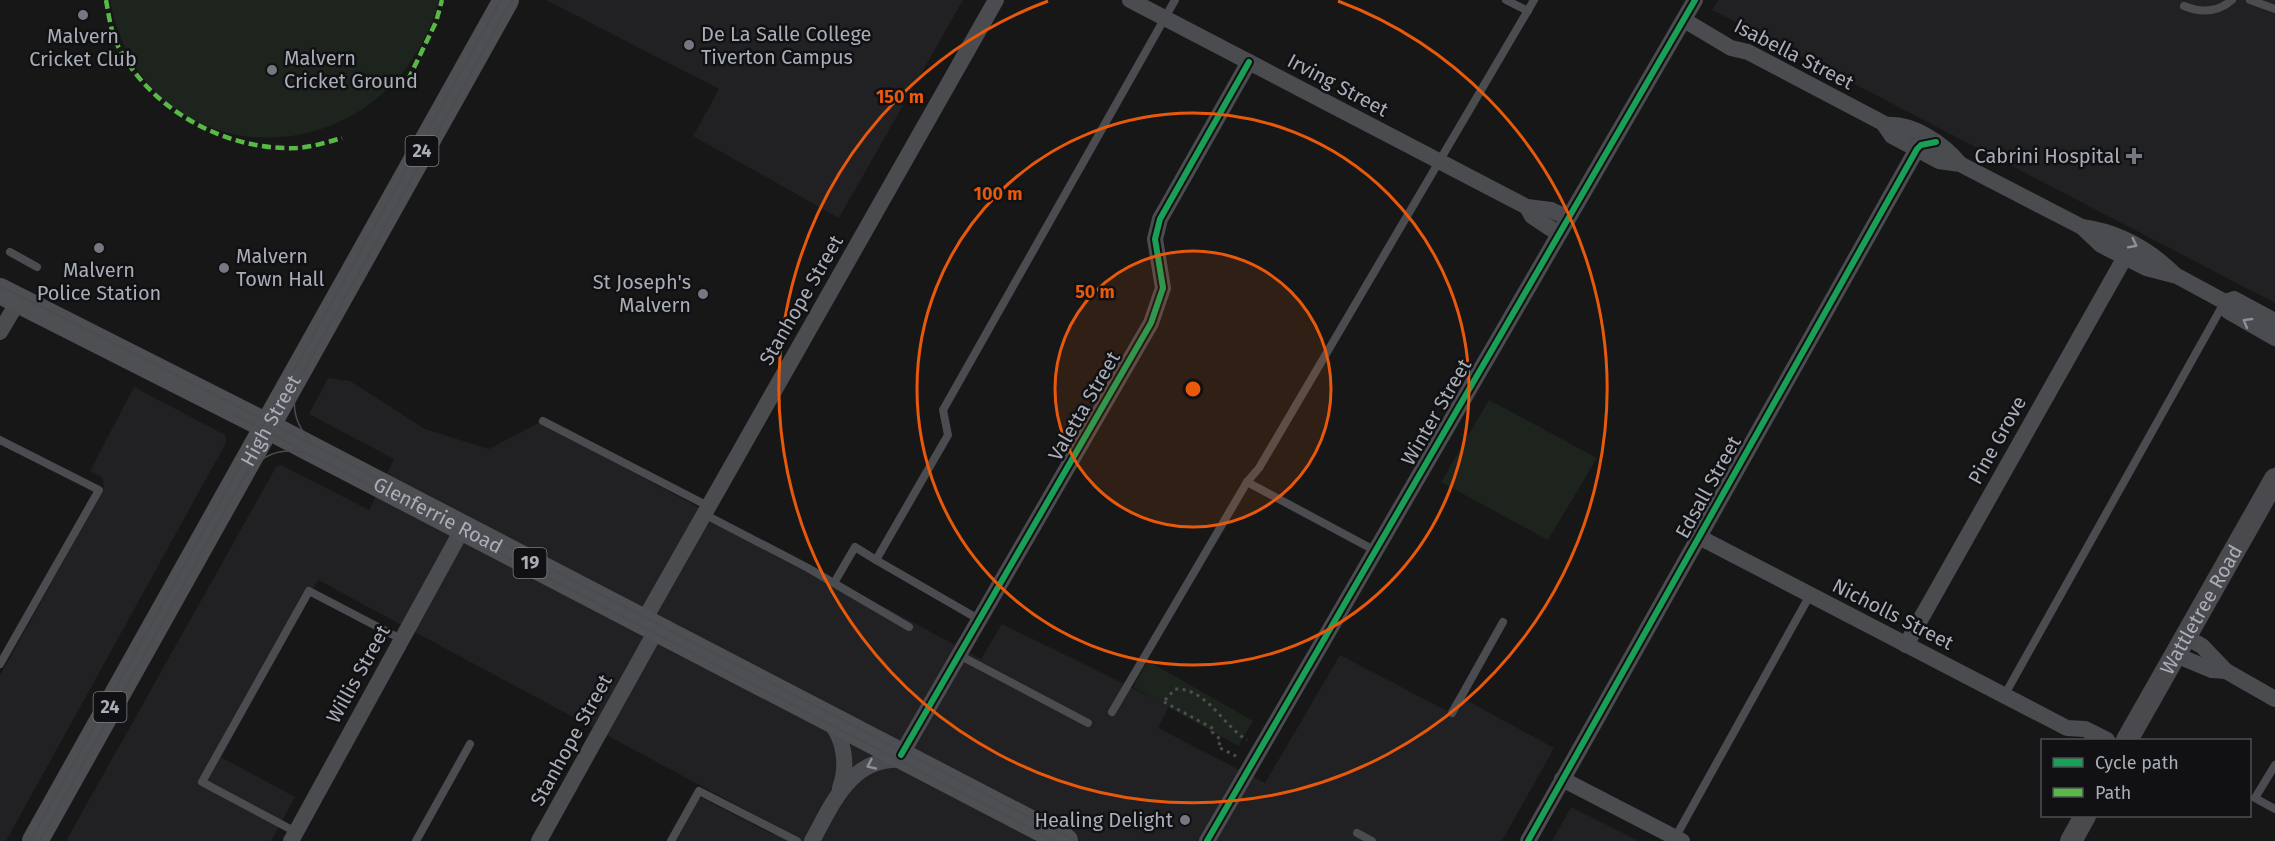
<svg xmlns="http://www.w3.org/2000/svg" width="2275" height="841" viewBox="0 0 2275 841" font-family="'Fira Sans',sans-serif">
	<rect width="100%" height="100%" fill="#171717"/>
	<g fill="#212123">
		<path d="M 546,0 L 963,0 L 839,218 L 693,136 L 719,89 Z"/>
		<path d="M 1718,0 L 2275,0 L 2275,303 L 1712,10 Z"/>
		<path d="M 328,378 L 350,381 L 425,429 L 489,449 L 540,422 L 981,659 L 1002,624 L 1169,706 L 1158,728 L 1265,783 L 1340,655 L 1447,711 L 1457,695 L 1554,748 L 1502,841 L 675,841 L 698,799 L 702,798 L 772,834 L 785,831 L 318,580 L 221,757 L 295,797 L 271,841 L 66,841 L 276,467 L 281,465 L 369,510 L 394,459 L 309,414 Z"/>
		<path d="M 134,387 L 225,435 L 226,443 L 6,841 L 0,841 L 0,675 L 104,489 L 102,477 L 90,471 Z"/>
		<path d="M 1571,807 L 1639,841 L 1552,841 Z"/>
	</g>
	<g fill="#1d241e">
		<path d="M 110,0 L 439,0 C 390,180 145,187 110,0 Z"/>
		<path d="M 1489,400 L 1597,458 L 1548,540 L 1441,482 Z"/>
		<path d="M 1148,661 L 1253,721 L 1238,746 L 1133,687 Z"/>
	</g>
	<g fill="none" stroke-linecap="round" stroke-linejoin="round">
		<g stroke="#4d4e52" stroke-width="3" stroke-dasharray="3 4.5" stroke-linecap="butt">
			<path d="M 1165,700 L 1175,689 C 1207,688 1224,727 1247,740"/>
			<path d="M 1164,702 L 1214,729 L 1212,732 L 1221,740 L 1218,747 L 1236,756"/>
		</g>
		<g stroke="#4b4c50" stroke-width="8">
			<path d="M 1506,0 L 1528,11"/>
			<path d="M 2250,0 L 2275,9"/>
			<path d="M 2184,6 C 2201,13 2217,13 2232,0"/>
			<path d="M 10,252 L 37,267"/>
			<path d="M 543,421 L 708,506"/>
			<path d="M 0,440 L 99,490 L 0,664"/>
			<path d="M 1247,482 L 1374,550"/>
			<path d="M 704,514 L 808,568 L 909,627"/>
			<path d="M 834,583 L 855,547 L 876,560"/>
			<path d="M 980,620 L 876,560 L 948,435 L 943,410 L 1175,0"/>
			<path d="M 959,655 L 1088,723"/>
			<path d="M 2004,696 L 2224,303"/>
			<path d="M 1112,712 L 1247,482 L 1259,468 L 1534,0"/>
			<path d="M 1452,713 L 1503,622"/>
			<path d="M 2275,765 L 2255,798 L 2275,809"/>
			<path d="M 296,832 L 202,782 L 309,591 L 401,639"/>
			<path d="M 1357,833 L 1372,841"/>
			<path d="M 1675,838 L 1810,595"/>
			<path d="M 416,841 L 470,744"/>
			<path d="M 671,841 L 699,791 L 797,841"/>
		</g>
		<g stroke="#4b4c50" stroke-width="16">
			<path d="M 1130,0 L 1527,207 L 1551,210 L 1568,218"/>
			<path d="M 1684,20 L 1731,48 L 1748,52 L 1883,123 L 1892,136 L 1939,161 L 1960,164 L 2082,227 L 2101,245 L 2146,268 L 2177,276 L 2225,302 L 2234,299 L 2275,321"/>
			<path d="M 1885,125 C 1912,122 1944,144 1960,164"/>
			<path d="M 1527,207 L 1532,216 L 1559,234"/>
			<path d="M 2082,227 C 2119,232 2149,249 2175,275"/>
			<path d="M 2225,302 L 2228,311 L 2275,338"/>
			<path d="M 0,332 L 19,300"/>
			<path d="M 1699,537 L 2067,728 L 2085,729 L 2107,740"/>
			<path d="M 643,622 L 996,0"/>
			<path d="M 2186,637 L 2202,646 L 2226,671 L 2275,699"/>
			<path d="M 1906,645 L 2125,257"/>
			<path d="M 2176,655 L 2212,670 L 2226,671"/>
			<path d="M 828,720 C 845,738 848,766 840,788"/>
			<path d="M 901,755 L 1151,323 L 1163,288 L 1155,239 L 1160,219 L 1249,62"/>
			<path d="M 1562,779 L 1682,841"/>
			<path d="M 291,841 L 463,528"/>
			<path d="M 539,841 L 657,629"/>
			<path d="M 812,841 C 833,803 851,756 903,760"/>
			<path d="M 1207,841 L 1695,0"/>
			<path d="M 1528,841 L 1917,149 L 1921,145 L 1936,142"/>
		</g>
		<g stroke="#4a4a4e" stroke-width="22">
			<path id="s1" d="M 2127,740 L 2275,479"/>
			<path d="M 2071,841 L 2085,816"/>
		</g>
		<g stroke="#4d4f52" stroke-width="26">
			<path id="s2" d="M 0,291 L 263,424 L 1065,841"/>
			<path id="s3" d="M 35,841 L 506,0"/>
		</g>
		<g stroke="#4b4c4f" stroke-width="1.5">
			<path d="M 0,286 L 273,424 L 1076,841"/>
			<path d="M 233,414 L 300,449"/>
			<path d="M 311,441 C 293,423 290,402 300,378 L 512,0"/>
			<path d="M 241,483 C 258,456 279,444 311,455 L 1055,841"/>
			<path d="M 2122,740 L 2275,468"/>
			<path d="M 2133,740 L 2275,488"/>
			<path d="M 30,841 L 501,0"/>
			<path d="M 40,841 L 305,368"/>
			<path d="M 2066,841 L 2080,816"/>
		</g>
		<g stroke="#58b947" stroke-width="4.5" stroke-dasharray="9 4.5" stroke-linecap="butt">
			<path d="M 106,0 C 109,16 111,34 119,48 C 152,111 227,151 297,148 C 312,147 328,142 342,138"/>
			<path d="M 408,80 L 436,22 L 442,0"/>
		</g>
		<g stroke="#111113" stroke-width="10">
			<g id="cycleway">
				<path d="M 901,755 L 1151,323 L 1163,288 L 1155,239 L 1160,219 L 1249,62"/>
				<path d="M 1207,841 L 1695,0"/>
				<path d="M 1528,841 L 1917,149 L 1921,145 L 1936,142"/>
			</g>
		</g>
		<use href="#cycleway" stroke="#1a9f57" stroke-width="6"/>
	</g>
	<defs><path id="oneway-chevron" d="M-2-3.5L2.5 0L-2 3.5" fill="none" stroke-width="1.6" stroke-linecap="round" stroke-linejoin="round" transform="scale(1.5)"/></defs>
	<g stroke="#8c9099">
		<use href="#oneway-chevron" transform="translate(2133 244) rotate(27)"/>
		<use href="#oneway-chevron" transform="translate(2247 322) rotate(-150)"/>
		<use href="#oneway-chevron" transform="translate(871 765) rotate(155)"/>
	</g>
	<circle cx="1193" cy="389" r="138" fill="#e8590c" fill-opacity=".12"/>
	<g fill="none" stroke="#e8590c" stroke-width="3">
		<circle cx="1193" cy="389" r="138"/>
		<circle cx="1193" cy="389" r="276"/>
		<path d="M1338 1A414 414 0 1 1 1048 1"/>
	</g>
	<g fill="#757880" stroke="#111113" stroke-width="2">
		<circle cx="83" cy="15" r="6"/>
		<circle cx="689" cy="45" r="6"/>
		<circle cx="272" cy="70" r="6"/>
		<path d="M2131 147h6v6h6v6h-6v6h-6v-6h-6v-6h6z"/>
		<circle cx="99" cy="248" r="6"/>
		<circle cx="224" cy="268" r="6"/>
		<circle cx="703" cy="294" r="6"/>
		<circle cx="1185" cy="820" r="6"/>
	</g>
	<g text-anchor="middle" stroke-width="5" stroke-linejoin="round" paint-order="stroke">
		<g fill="#111113" stroke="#7b7e86" stroke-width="1.5">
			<rect x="405.5" y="136" width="33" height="30" rx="4.5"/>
			<rect x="513.5" y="548" width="33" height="30" rx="4.5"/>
			<rect x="93.5" y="692" width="33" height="30" rx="4.5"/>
		</g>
		<g font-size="18" font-weight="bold" fill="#a8adb8">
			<text x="422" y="157">24</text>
			<text x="530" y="569">19</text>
			<text x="110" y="713">24</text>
		</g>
		<g font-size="20" fill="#a8adb8" stroke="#111113" text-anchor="start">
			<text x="701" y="41">De La Salle College<tspan x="701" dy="23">Tiverton Campus</tspan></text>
			<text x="83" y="43" text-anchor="middle">Malvern<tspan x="83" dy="23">Cricket Club</tspan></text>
			<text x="284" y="65">Malvern<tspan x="284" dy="23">Cricket Ground</tspan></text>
			<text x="2120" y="163" text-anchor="end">Cabrini Hospital</text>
			<text x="236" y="263">Malvern<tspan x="236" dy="23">Town Hall</tspan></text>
			<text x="99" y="277" text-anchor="middle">Malvern<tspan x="99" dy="23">Police Station</tspan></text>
			<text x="691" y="289" text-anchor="end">St Joseph's<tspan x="691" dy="23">Malvern</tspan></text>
			<text x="1173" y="827" text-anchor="end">Healing Delight</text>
		</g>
		<g font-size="20" fill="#a8adb8" stroke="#111113">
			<text transform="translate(1794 54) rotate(27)" y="7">Isabella Street</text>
			<text transform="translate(1338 85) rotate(28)" y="7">Irving Street</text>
			<text transform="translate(801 300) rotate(-60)" y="7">Stanhope Street</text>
			<text transform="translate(1084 406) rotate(-60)" y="7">Valetta Street</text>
			<text transform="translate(1436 412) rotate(-60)" y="7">Winter Street</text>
			<text dy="7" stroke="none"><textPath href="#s3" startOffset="482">High Street</textPath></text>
			<text transform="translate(1997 440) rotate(-61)" y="7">Pine Grove</text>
			<text transform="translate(1708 487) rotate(-61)" y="7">Edsall Street</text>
			<text dy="7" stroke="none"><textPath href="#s2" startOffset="492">Glenferrie Road</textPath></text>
			<text dy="7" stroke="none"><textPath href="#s1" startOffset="150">Wattletree Road</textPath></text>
			<text transform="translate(1893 614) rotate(27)" y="7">Nicholls Street</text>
			<text transform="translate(358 674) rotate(-61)" y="7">Willis Street</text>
			<text transform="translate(571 740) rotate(-61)" y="7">Stanhope Street</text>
		</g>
	</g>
	<circle cx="1193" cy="389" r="9" fill="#e8590c" stroke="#111113" stroke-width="3"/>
	<g font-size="18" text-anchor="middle" font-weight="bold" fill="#e8590c" stroke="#111113" stroke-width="5" stroke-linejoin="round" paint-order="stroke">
		<text x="900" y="103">150 m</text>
		<text x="998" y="200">100 m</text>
		<text x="1095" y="298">50 m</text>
	</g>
	<rect x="2041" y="739" width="210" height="78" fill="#111113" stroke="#4d4f55" stroke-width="1.5"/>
	<rect x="2053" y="758" width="30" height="9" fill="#1a9f57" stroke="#4d4f55" stroke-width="1.5"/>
	<text x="2095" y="769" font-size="18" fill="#a8adb8">Cycle path</text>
	<rect x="2053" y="788" width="30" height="9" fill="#58b947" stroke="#4d4f55" stroke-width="1.5"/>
	<text x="2095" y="799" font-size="18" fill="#a8adb8">Path</text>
</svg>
